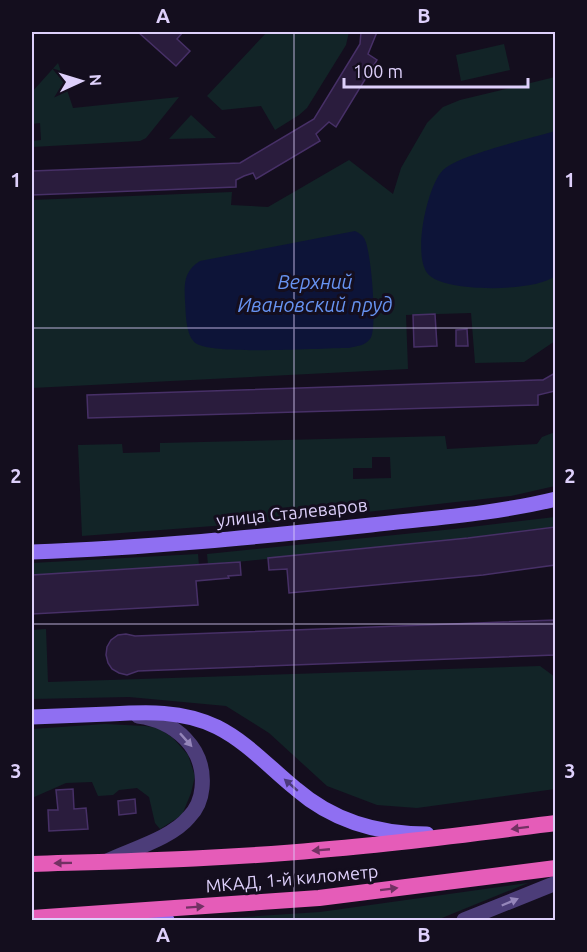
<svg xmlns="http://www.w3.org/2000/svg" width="587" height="952" viewBox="0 0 587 952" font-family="Ubuntu,sans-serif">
	<rect width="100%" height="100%" fill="#140e1e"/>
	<g fill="#122427" fill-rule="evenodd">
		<path d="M 267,32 L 349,32 L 346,45 L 307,108 L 299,115 L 275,130 L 261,106 L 222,110 L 207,96 Z"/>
		<path d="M 504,44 L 510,70 L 461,81 L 456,55 Z"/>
		<path d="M 58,63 L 73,108 L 179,97 L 146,138 L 140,141 L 32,147 L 32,137 L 32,141 L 41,140 L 40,123 L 32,124 L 32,92 Z"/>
		<path d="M 555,77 L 555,341 L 524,362 L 475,363 L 471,313 L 406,315 L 408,369 L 32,388 L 32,200 L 232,192 L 231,205 L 268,207 L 349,160 L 393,194 L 401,168 L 427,123 L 443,107 L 460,100 Z"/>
		<path d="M 191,115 L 216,138 L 169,139 Z"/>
		<path d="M 555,432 L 555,486 L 511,496 L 294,520 L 82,536 L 78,445 L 122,444 L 123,453 L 160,452 L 160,443 L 445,436 L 447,449 L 537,444 L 542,437 ZM 372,457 L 390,457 L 391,478 L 353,479 L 353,468 L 372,468 Z"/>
		<path d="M 555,517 L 555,527 L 468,538 L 208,565 L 207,554 L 454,529 Z"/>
		<path d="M 198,554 L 199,566 L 32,575 L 32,563 Z"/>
		<path d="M 46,629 L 48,682 L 540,666 L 555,677 L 555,789 L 417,808 L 377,805 L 327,786 L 269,733 L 226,706 L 129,697 L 32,699 L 32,630 Z"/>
		<path d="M 105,724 L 145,726 L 158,728 L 173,738 L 188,755 L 195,776 L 191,793 L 182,815 L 160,829 L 155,823 L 149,797 L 137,788 L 119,790 L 113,795 L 98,796 L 92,782 L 66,783 L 32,798 L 32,729 Z"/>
		<path d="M 528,883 L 437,920 L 198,920 L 320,912 Z"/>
	</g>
	<g fill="#0d1438">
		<path d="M 555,131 L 555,276 C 536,292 444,293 428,274 C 412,256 427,186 443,170 C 458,155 532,138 555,131 Z"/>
		<path d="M 355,231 C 359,233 363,235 365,240 C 371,251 378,330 370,339 C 365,346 356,346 349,348 C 320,348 217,355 197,344 C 185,337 186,312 185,301 C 184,283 184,271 200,261 Z"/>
	</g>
	<g fill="#2a1c3d" stroke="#473067" stroke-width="1.5">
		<path d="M 138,32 L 183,32 L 177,39 L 190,51 L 176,66 Z"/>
		<path d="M 361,32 L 377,32 L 368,54 L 377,60 L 336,127 L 329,122 L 316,134 L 320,141 L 256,179 L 253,173 L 244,176 L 236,180 L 236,187 L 32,195 L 32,171 L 240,163 L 314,119 L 360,44 Z"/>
		<path d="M 435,314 L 437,346 L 414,347 L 413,315 Z"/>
		<path d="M 467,329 L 468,346 L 456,346 L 456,330 Z"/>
		<path d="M 555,373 L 555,391 L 538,395 L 538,405 L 88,418 L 87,395 L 538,380 L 543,380 Z"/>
		<path d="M 555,527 L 555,565 L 483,575 L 289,593 L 287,569 L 269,570 L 268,558 L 468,538 Z"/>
		<path d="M 240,562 L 241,575 L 228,576 L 229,578 L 196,581 L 198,605 L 32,614 L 32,575 Z"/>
		<path d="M 555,620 L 555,655 L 138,671 L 127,675 L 119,673 L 112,669 L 108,663 L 106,655 L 107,647 L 111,640 L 118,635 L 126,634 L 135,636 Z"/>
		<path d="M 73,789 L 74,809 L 86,808 L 88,829 L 49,831 L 48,810 L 58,810 L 56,790 Z"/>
		<path d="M 135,799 L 136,813 L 119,815 L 118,801 Z"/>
	</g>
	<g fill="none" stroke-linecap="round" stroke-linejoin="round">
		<g stroke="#4c3d79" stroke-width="15">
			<path d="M 107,861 C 132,849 172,838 189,817 C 197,809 201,799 202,788 C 206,748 175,721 138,716"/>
			<path d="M 464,920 L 556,883"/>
		</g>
		<g stroke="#8f6ff2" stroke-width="15">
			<path d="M 32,552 C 145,548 258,537 371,525 C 432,518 495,514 556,499"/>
			<path d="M 32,717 C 57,716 83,715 109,714 C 146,712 182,710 217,727 C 247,742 270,768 296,789 C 333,821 378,834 427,834"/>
			<path d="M 134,914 L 167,920"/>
		</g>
		<g stroke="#e55cb8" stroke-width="16">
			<path d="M 32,864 C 127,861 224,859 319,850 C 398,844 477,833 556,823"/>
			<path d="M 32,918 L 319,898 L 556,868"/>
		</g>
	</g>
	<defs><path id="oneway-solid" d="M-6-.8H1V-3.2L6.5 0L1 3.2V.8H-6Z" transform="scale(1.5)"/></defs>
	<g fill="#9586ba">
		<use href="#oneway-solid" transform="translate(186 740) rotate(48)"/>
		<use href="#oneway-solid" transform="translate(510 902) rotate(-23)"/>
	</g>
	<use fill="#4b3a7d" href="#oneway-solid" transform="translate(291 785) rotate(-139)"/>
	<g fill="#723163">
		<use href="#oneway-solid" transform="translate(520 828) rotate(173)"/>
		<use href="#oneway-solid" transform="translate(321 850) rotate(175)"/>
		<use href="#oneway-solid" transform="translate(63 863) rotate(179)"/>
		<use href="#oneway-solid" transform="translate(389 889) rotate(-7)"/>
		<use href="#oneway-solid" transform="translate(195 907) rotate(-4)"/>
	</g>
	<path fill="none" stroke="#ded0fb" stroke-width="1.5" stroke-opacity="0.55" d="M 294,32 L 294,920M 32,328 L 556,328M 32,624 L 556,624"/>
	<g text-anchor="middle" stroke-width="6" stroke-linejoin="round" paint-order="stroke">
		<g font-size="18" fill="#ded0fb" stroke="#140e1e">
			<text transform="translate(292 513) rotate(-6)" y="6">улица Сталеваров</text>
			<text transform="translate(292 879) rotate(-5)" y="6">МКАД, 1-й километр</text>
		</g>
		<g font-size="20" font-style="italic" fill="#6793f1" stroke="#140e1e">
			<text x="315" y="289">Верхний<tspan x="315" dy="23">Ивановский пруд</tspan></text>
		</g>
	</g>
	<rect width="587" height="952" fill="none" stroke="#140e1e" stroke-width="66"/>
	<g transform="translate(81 81) rotate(86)" stroke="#140e1e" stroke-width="4.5" paint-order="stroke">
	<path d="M0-4.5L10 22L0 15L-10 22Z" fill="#ded0fb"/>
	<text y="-9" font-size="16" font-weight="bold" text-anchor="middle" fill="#ded0fb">N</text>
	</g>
	<path d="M344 78v9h184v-9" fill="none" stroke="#ded0fb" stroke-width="3"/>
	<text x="353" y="78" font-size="18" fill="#ded0fb" stroke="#140e1e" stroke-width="4.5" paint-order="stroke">100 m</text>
	<rect x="33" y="33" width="521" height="886" fill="none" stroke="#ded0fb" stroke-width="2"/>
	<g font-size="20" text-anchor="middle" font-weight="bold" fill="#ded0fb">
		<text x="163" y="23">A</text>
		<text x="424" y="23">B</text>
		<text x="16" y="187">1</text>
		<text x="570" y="187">1</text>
		<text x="16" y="483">2</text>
		<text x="570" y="483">2</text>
		<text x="16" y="778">3</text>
		<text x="570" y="778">3</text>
		<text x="163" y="942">A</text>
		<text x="424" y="942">B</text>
	</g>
</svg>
